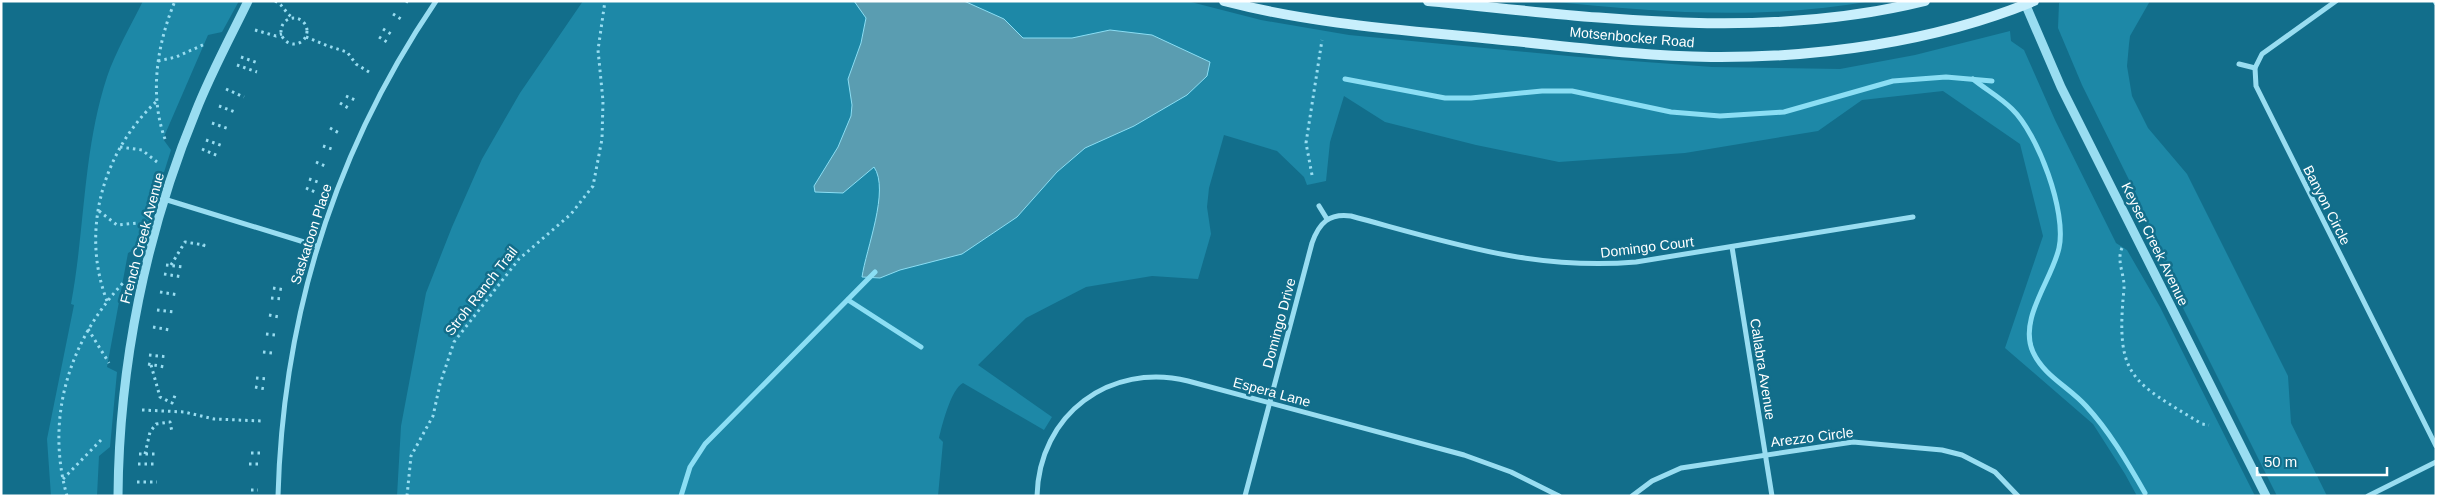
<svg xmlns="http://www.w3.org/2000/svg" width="2437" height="497" viewBox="0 0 2437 497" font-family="Helvetica,sans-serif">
	<rect width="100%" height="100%" fill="#126e8b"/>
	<g fill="#1d88a7">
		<path d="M 143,1 L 239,1 L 222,32 L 208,35 L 163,139 L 171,150 L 141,246 L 128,253 L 107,367 L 117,372 L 110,447 L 99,456 L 97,496 L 51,496 L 47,439 L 74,305 L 71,304 C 85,229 83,150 107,77 C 115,53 131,25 143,1 Z"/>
		<path d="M 583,1 L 1187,1 L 1261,20 L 1349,35 L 1579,57 L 1712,67 L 1840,69 L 1915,55 L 2010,31 L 2011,41 L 2024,50 L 2055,120 L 2116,243 L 2127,250 L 2160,307 L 2255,496 L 2137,496 L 2125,474 L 2093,424 L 2005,348 L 2043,236 L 2020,144 L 1943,91 L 1862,100 L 1818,131 L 1685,153 L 1559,162 L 1476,145 L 1385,122 L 1344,96 L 1330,142 L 1326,181 L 1307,185 L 1304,177 L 1277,151 L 1224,135 L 1209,188 L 1207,207 L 1211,234 L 1198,279 L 1152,276 L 1086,287 L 1026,318 L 978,365 L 1052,417 L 1044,430 L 963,383 C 951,389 942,425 939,438 L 943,442 L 938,496 L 397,496 L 401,426 L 426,293 L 452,227 L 482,159 L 520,93 Z"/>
		<path d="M 1545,1 L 1872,1 C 1759,21 1658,12 1545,1 Z"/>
		<path d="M 2062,1 L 2150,1 L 2130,36 L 2129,44 L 2127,66 L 2132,96 L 2148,128 L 2187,174 L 2288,376 L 2291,423 L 2327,496 L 2277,496 L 2180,302 L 2136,194 L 2082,85 L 2058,28 L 2059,3 Z"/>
	</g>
	<path fill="#5a9db1" stroke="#8bdef4" d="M 854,1 L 964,1 L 1004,19 L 1023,38 L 1072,38 L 1110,30 L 1152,35 L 1210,62 L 1207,76 L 1187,95 L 1134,126 L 1085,148 L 1057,172 L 1017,217 L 962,254 L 900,270 L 880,278 L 862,277 C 866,249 890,190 874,167 L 843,193 L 815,192 L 814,186 L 838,147 L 851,116 L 852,105 L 848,79 L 861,43 L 866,18 Z"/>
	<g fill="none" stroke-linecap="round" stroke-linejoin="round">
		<g stroke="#8bdef4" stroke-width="5">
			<path d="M 1345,79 L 1445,98 L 1471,98 L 1542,91 L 1572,91 L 1671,112 L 1720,116 L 1784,112 L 1893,81 L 1946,77 L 1992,81"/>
			<path d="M 1973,79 C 1985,89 2000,97 2012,109 C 2038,134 2067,212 2059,248 C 2052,280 2018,319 2033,352 C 2044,376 2069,387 2086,406 C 2110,432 2127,462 2145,493"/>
			<path d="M 848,300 L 921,347"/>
			<path d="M 681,496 L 690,467 L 705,444 L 875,272"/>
		</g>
		<g stroke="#99ddf1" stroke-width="3" stroke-dasharray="2.5 4" stroke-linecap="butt">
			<path d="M 275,1 C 283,4 285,13 293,18"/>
			<path d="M 406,1 L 411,4"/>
			<path d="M 393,14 L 401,19"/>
			<circle cx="294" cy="31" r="13"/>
			<path d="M 383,29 L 391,34"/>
			<path d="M 255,30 L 276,36 L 282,34"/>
			<path d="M 306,37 L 328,46 L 347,52 L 356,64 L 369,72"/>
			<path d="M 379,37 L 387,42"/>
			<path d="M 241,57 L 258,63"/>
			<path d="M 158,61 L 176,57 L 205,44"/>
			<path d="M 237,65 L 257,72"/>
			<path d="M 226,89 L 244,97"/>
			<path d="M 346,96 L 355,100"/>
			<path d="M 340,103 L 350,109"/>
			<path d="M 219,106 L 235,112"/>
			<path d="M 212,123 L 229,129"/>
			<path d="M 330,128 L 339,133"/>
			<path d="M 165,139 C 149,95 157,44 175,1"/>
			<path d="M 206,140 L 223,146"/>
			<path d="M 323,146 L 332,149"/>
			<path d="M 120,147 L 142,150 L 157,162"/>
			<path d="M 202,149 L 218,156"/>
			<path d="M 316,162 L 325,166"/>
			<path d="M 1312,175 L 1306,143 L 1322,40"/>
			<path d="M 309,179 L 318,182"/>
			<path d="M 306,188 L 315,192"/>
			<path d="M 99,211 L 117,225 L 138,223"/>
			<path d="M 2122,248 C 2116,261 2125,275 2124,289 C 2115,378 2132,381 2202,424 L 2209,425"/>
			<path d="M 166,265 L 184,267"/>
			<path d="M 171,265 L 185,242 L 204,245 L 203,248"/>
			<path d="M 164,274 L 183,277"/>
			<path d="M 273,288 L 285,290"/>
			<path d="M 160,292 L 179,295"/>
			<path d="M 271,298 L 283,299"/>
			<path d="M 107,301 C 80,231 103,150 158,100"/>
			<path d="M 157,310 L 175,312"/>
			<path d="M 269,315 L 279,317"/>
			<path d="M 153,327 L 170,330"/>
			<path d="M 88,329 L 109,363"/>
			<path d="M 266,334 L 275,335"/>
			<path d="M 263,352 L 272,353"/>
			<path d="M 149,355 L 168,357"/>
			<path d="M 148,364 L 165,367"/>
			<path d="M 151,365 L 160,397 L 172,403 L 176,393"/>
			<path d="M 256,378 L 268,379"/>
			<path d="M 255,387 L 266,389"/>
			<path d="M 142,410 L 184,412 L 214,419 L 262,421"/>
			<path d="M 251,453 L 260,453"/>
			<path d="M 139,454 L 156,454"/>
			<path d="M 145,454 L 150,432 L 156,424 L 170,422 L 172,432"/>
			<path d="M 138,464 L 157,464"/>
			<path d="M 249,464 L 259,464"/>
			<path d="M 63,479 L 101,440"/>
			<path d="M 137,482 L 157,482"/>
			<path d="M 251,490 L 258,490"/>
			<path d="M 67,496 C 45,418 69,341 123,283"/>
			<path d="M 407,496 L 411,456 L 433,416 L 440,384 L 454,342 L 519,259 L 571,214 L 593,186 L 602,139 L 603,101 L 598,50 L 605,1"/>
		</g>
		<g stroke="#99ddf1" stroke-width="5">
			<path d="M 2336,1 L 2262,54 L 2255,68 L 2256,86 L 2436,446"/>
			<path d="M 2435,1 L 2436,3"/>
			<path d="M 2239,64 L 2255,68"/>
			<path d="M 164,199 L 317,246"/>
			<path d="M 1319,206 L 1327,219"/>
			<path d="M 1732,247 L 1772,496"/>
			<path d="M 278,496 C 283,315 334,151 436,1"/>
			<path d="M 1037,496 C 1039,414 1110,362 1188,381 L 1464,455 L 1511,472 L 1559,496"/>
			<path d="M 1245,496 L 1312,243 C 1319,223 1329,213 1351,216 C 1448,242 1533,271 1636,262 L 1913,217"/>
			<path d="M 1632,496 L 1652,481 L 1681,468 L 1853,442 L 1942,450 L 1962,455 L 1995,472 L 2018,496"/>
			<path d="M 2368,496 L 2436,462"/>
		</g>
		<g stroke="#99ddf1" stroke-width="9">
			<path d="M 2024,1 L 2061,87 L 2266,496"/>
			<path d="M 118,496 C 119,365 146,232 196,111 C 211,73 230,38 248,1"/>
		</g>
		<g stroke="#c8effc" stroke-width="10">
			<path d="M 1224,1 C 1312,24 1403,30 1493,39 C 1566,46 1638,56 1711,57 C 1817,58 1935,42 2034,1"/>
			<path d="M 1428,1 C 1595,17 1759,42 1925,1"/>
		</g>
	</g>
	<g text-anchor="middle" stroke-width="5" stroke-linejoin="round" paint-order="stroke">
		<g font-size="14" fill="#fff" stroke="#126e8b">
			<text transform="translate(1632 37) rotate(5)" y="5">Motsenbocker Road</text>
			<text transform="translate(2327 205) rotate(63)" y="5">Banyon Circle</text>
			<text transform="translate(311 234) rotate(-72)" y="5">Saskatoon Place</text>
			<text transform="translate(142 238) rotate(-75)" y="5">French Creek Avenue</text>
			<text transform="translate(2155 244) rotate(64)" y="5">Keyser Creek Avenue</text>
			<text transform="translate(1647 247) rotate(-7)" y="5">Domingo Court</text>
			<text transform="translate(481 291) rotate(-52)" y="5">Stroh Ranch Trail</text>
			<text transform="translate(1279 323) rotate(-75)" y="5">Domingo Drive</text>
			<text transform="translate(1763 369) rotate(81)" y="5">Callabra Avenue</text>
			<text transform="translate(1272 392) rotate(15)" y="5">Espera Lane</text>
			<text transform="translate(1812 437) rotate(-7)" y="5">Arezzo Circle</text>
		</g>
	</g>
	<rect width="2437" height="497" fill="none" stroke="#ffffff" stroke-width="5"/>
	<path d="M2257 467v8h130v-8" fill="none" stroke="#ffffff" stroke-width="2.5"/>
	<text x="2264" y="467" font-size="15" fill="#ffffff" stroke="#126e8b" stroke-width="4" paint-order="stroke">50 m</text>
</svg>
